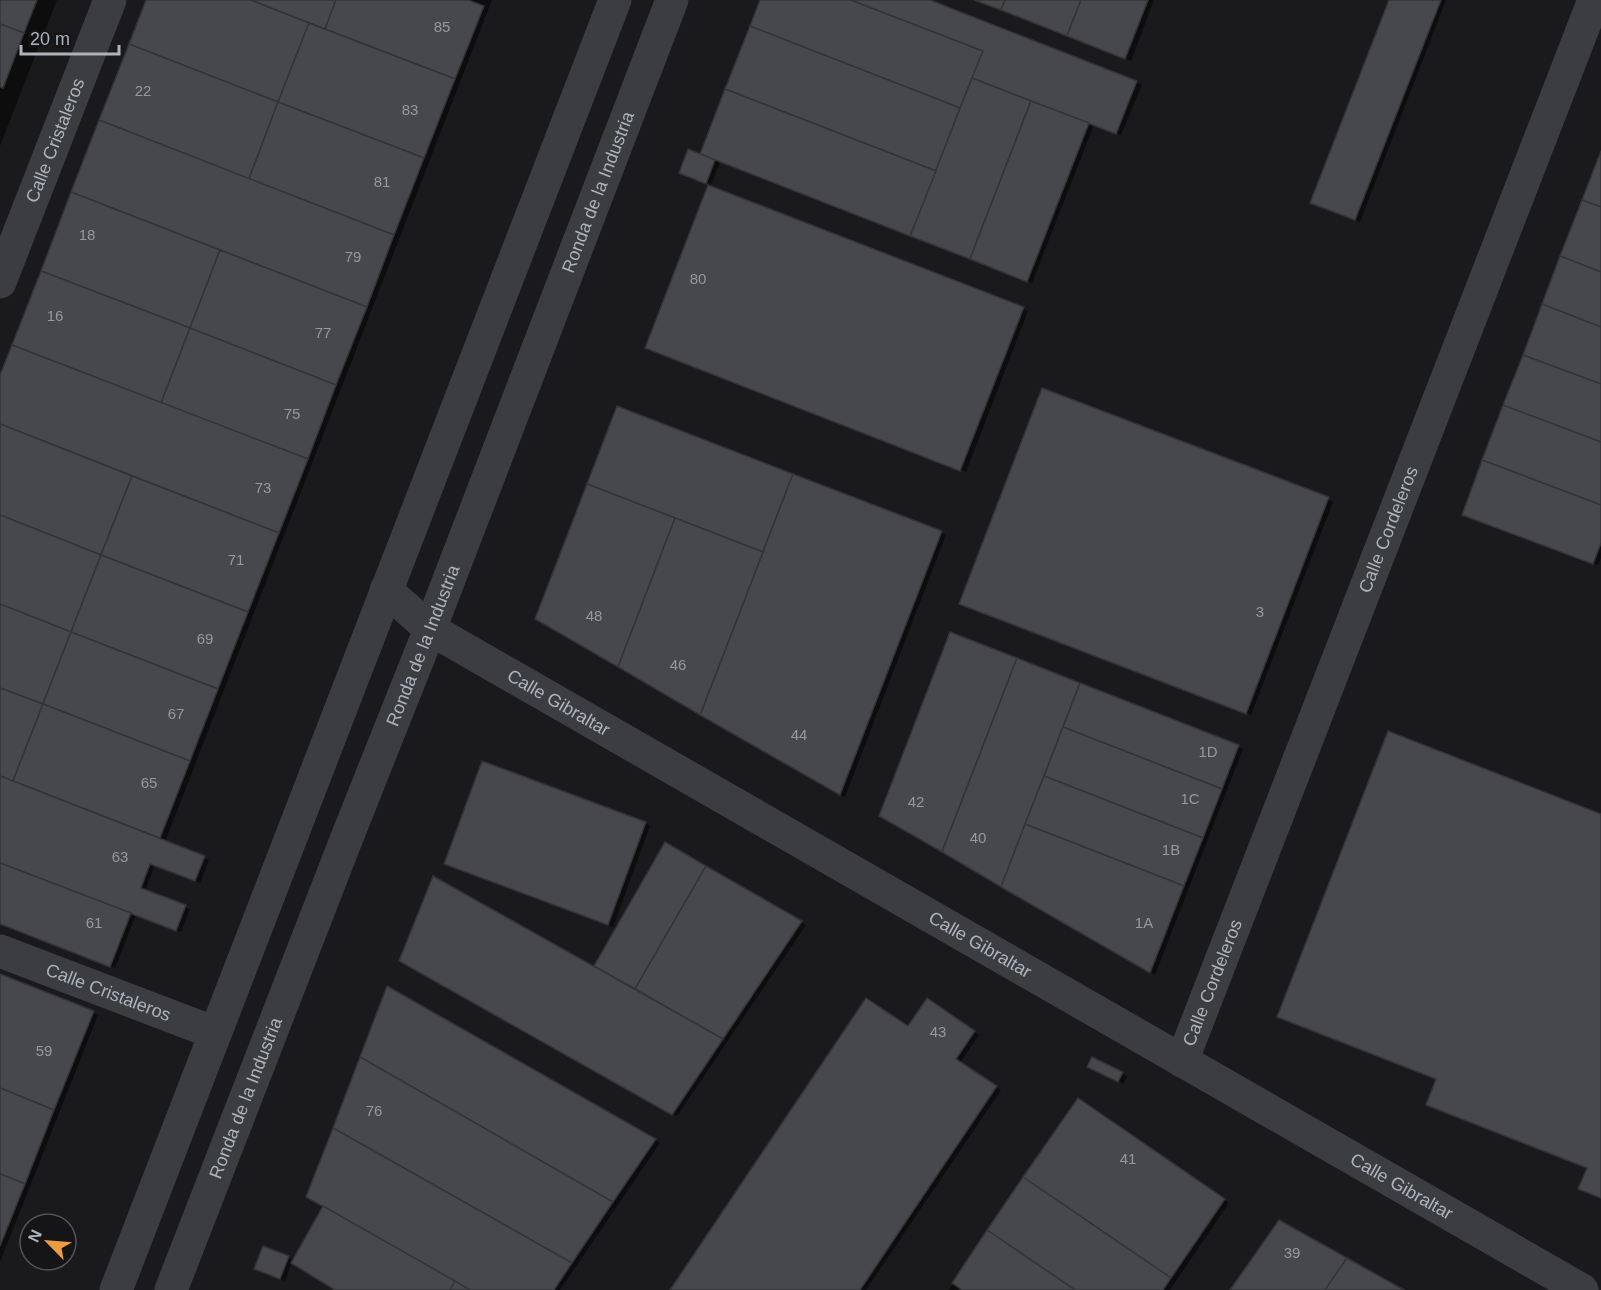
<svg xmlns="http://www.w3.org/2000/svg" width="1601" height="1290" viewBox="0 0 1601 1290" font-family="Helvetica,sans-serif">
	<rect width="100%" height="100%" fill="#1a1a1c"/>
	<g fill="#0007">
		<path d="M 0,0 L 57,0 L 0,146 Z"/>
		<path d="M 147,0 L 492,0 L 165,842 L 209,860 L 200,883 L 155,865 L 145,891 L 190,909 L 181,932 L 136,915 L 115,968 L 0,924 L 0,379 Z"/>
		<path d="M 761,0 L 926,0 L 1142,85 L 1121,135 L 1094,125 L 1032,283 L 721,161 L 710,187 L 1028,311 L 966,472 L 647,348 L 710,184 L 685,175 L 701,156 Z"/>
		<path d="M 975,0 L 1154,0 L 1131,61 Z"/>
		<path d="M 1390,0 L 1446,0 L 1360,222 L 1317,205 Z"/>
		<path d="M 1601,155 L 1601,558 L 1598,565 L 1467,515 Z"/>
		<path d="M 1328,499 L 1333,502 L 1251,715 L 966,606 Z"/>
		<path d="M 941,532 L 946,535 L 845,797 L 537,618 Z"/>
		<path d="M 951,634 L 1243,749 L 1155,975 L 881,815 Z"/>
		<path d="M 645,823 L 650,826 L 613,927 L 450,866 Z"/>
		<path d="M 666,844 L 806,925 L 677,1116 L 401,960 L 595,968 Z"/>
		<path d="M 0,975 L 98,1015 L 0,1262 Z"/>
		<path d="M 388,988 L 660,1143 L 560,1290 L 337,1290 L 292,1262 L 285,1281 L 261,1272 L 288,1257 L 294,1261 L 325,1206 Z"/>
		<path d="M 932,1003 L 979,1035 L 960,1063 L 1001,1090 L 866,1290 L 671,1290 Z"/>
		<path d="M 1094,1069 L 1122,1073 L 1127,1076 L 1123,1084 Z"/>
		<path d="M 1078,1100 L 1229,1203 L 1170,1290 L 949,1290 Z"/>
	</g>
	<g fill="#47484c" stroke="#343438" stroke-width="1.5">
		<path d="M 0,0 L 37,0 L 24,33 L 0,24 Z"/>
		<path d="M 146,0 L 251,0 L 309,23 L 278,102 L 129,44 Z"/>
		<path d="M 251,0 L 336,0 L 325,29 Z"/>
		<path d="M 336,0 L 468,0 L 484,6 L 455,79 L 325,29 Z"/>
		<path d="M 760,0 L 851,0 L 983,51 L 960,108 L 750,26 Z"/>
		<path d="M 851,0 L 930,0 L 1137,81 L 1116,134 L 972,78 L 983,51 Z"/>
		<path d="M 974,0 L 1005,0 L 1001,10 Z"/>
		<path d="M 1005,0 L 1081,0 L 1067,36 L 1001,10 Z"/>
		<path d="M 1081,0 L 1148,0 L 1125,59 L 1067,36 Z"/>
		<path d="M 1389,0 L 1441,0 L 1355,220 L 1310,203 Z"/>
		<path d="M 309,23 L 455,79 L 424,158 L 278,102 Z"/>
		<path d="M 0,24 L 24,33 L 3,88 L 0,87 Z"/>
		<path d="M 750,26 L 960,108 L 936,171 L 725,89 Z"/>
		<path d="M 129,44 L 278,102 L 249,179 L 99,120 Z"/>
		<path d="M 972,78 L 1031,101 L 970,259 L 910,236 Z"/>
		<path d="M 725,89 L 936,171 L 910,236 L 700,154 Z"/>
		<path d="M 1031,101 L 1089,123 L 1027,282 L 970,259 Z"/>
		<path d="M 278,102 L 424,158 L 394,235 L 249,179 Z"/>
		<path d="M 99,120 L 394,235 L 367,307 L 71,192 Z"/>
		<path d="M 688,149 L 715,160 L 706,184 L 679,173 Z"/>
		<path d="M 1601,151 L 1601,207 L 1582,200 Z"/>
		<path d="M 708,185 L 1024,307 L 960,471 L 645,348 Z"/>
		<path d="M 71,192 L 220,250 L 190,328 L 41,271 Z"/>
		<path d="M 1582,200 L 1601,207 L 1601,272 L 1560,256 Z"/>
		<path d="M 220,250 L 367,307 L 336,385 L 190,328 Z"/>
		<path d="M 1560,256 L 1601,272 L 1601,327 L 1542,304 Z"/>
		<path d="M 41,271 L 190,328 L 161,403 L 12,345 Z"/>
		<path d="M 1542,304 L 1601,327 L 1601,384 L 1523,355 Z"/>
		<path d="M 190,328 L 336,385 L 308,459 L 161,403 Z"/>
		<path d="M 12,345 L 308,459 L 279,533 L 0,424 L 0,375 Z"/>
		<path d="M 1523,355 L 1601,384 L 1601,442 L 1503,405 Z"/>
		<path d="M 1042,388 L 1329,497 L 1246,714 L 959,604 Z"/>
		<path d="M 1503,405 L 1601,442 L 1601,505 L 1482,460 Z"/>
		<path d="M 617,406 L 793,474 L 763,552 L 587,484 Z"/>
		<path d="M 0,424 L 132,476 L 101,555 L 0,515 Z"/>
		<path d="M 1482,460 L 1601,505 L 1601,543 L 1593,564 L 1462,515 Z"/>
		<path d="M 793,474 L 942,531 L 840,795 L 700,715 Z"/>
		<path d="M 132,476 L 279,533 L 248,612 L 101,555 Z"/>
		<path d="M 587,484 L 675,518 L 618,667 L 535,619 Z"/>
		<path d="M 0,515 L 101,555 L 71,632 L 0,604 Z"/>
		<path d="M 675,518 L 763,552 L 700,715 L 618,667 Z"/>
		<path d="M 101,555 L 248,612 L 218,689 L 71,632 Z"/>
		<path d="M 0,604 L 71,632 L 43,704 L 0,688 Z"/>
		<path d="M 71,632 L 218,689 L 190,761 L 43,704 Z"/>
		<path d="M 950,632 L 1017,658 L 942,852 L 879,816 Z"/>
		<path d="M 1017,658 L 1080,683 L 1001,887 L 942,852 Z"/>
		<path d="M 1080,683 L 1239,745 L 1222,789 L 1063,727 Z"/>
		<path d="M 0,688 L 43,704 L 13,781 L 0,776 Z"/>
		<path d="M 43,704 L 190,761 L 160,838 L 13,781 Z"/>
		<path d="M 1063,727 L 1222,789 L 1203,838 L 1044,776 Z"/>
		<path d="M 1388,731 L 1601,814 L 1601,1198 L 1578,1189 L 1587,1168 L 1426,1105 L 1436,1079 L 1277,1017 Z"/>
		<path d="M 482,761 L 646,822 L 608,925 L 444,864 Z"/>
		<path d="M 0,776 L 205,856 L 195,881 L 150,864 L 141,888 L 186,905 L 176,931 L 0,863 Z"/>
		<path d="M 1044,776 L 1203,838 L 1184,886 L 1025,824 Z"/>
		<path d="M 1025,824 L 1184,886 L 1150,973 L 1001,887 Z"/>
		<path d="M 665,842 L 706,866 L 635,989 L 594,966 Z"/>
		<path d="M 0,863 L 131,913 L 110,967 L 0,924 Z"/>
		<path d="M 706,866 L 802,921 L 723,1039 L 635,989 Z"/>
		<path d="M 433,876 L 723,1039 L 672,1115 L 399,961 Z"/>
		<path d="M 0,974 L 94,1011 L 54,1110 L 0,1088 Z"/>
		<path d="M 387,986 L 656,1139 L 613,1202 L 360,1057 Z"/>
		<path d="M 866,998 L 908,1026 L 927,998 L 975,1031 L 956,1059 L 997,1086 L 860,1290 L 670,1290 Z"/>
		<path d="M 360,1057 L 613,1202 L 572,1263 L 333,1128 Z"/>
		<path d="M 1092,1057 L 1123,1072 L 1118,1082 L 1087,1067 Z"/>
		<path d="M 0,1088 L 54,1110 L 25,1184 L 0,1174 Z"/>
		<path d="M 1078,1098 L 1225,1199 L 1171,1278 L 1023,1177 Z"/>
		<path d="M 333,1128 L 572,1263 L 554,1290 L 470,1290 L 306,1197 Z"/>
		<path d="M 0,1174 L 25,1184 L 0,1246 Z"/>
		<path d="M 1023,1177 L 1171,1278 L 1163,1290 L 1075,1290 L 987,1230 Z"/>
		<path d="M 323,1206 L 455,1281 L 450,1290 L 335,1290 L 291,1263 Z"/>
		<path d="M 1279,1220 L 1347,1258 L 1325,1290 L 1230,1290 Z"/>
		<path d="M 987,1230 L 1075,1290 L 962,1290 L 952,1283 Z"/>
		<path d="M 263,1246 L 289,1256 L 280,1279 L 254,1269 Z"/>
		<path d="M 1347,1258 L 1404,1290 L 1325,1290 Z"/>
		<path d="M 455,1281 L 470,1290 L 450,1290 Z"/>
	</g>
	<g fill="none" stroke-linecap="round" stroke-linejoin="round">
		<g stroke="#3b3d41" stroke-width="33">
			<path id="s1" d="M 0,282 L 110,0"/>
			<path id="s2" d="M 386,590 L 430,629 L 1582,1290"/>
			<path id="s3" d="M 0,951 L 215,1033"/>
			<path id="s4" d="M 1182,1061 L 1594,0"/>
			<path d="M 116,1290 L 615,0"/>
			<path id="s5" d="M 171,1290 L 346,840 L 430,629 L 672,0"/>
		</g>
	</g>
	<g text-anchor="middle" stroke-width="6" stroke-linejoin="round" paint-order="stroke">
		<g font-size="15" fill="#94989f">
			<text x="442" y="32">85</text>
			<text x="143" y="96">22</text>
			<text x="410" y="115">83</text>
			<text x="382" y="187">81</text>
			<text x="87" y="240">18</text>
			<text x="353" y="262">79</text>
			<text x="698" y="284">80</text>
			<text x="55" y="321">16</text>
			<text x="323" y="338">77</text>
			<text x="292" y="419">75</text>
			<text x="263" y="493">73</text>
			<text x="236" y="565">71</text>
			<text x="1260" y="617">3</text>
			<text x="594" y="621">48</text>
			<text x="205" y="644">69</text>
			<text x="678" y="670">46</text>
			<text x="176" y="719">67</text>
			<text x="799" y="740">44</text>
			<text x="1208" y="757">1D</text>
			<text x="149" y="788">65</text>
			<text x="1190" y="804">1C</text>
			<text x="916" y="807">42</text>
			<text x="978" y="843">40</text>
			<text x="1171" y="855">1B</text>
			<text x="120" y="862">63</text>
			<text x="94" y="928">61</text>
			<text x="1144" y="928">1A</text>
			<text x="938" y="1037">43</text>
			<text x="44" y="1056">59</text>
			<text x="374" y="1116">76</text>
			<text x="1128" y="1164">41</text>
			<text x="1292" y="1258">39</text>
		</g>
		<g font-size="18" fill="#adb3bb" stroke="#151517">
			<text dy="6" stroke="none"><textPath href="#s1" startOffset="152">Calle Cristaleros</textPath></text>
			<text dy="6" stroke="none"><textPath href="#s5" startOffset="1178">Ronda de la Industria</textPath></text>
			<text dy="6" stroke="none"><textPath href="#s4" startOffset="570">Calle Cordeleros</textPath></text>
			<text dy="6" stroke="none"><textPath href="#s5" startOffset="692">Ronda de la Industria</textPath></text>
			<text dy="6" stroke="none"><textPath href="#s2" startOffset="207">Calle Gibraltar</textPath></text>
			<text dy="6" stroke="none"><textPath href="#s2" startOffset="693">Calle Gibraltar</textPath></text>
			<text dy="6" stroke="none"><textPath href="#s4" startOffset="84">Calle Cordeleros</textPath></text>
			<text dy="6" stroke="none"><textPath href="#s3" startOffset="116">Calle Cristaleros</textPath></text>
			<text dy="6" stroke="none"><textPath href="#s5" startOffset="206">Ronda de la Industria</textPath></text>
			<text dy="6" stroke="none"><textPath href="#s2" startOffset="1179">Calle Gibraltar</textPath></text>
		</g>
	</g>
	<g transform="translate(48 1242) rotate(295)"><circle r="28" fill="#151517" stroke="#525459" stroke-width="1.5"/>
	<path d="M0-4.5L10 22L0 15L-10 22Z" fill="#eb9b43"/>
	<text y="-9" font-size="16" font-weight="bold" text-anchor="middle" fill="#adb3bb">N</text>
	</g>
	<path d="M21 45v9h98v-9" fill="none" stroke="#adb3bb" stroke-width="3"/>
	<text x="30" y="45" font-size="18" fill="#adb3bb" stroke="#151517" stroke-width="4.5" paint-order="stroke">20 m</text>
</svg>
